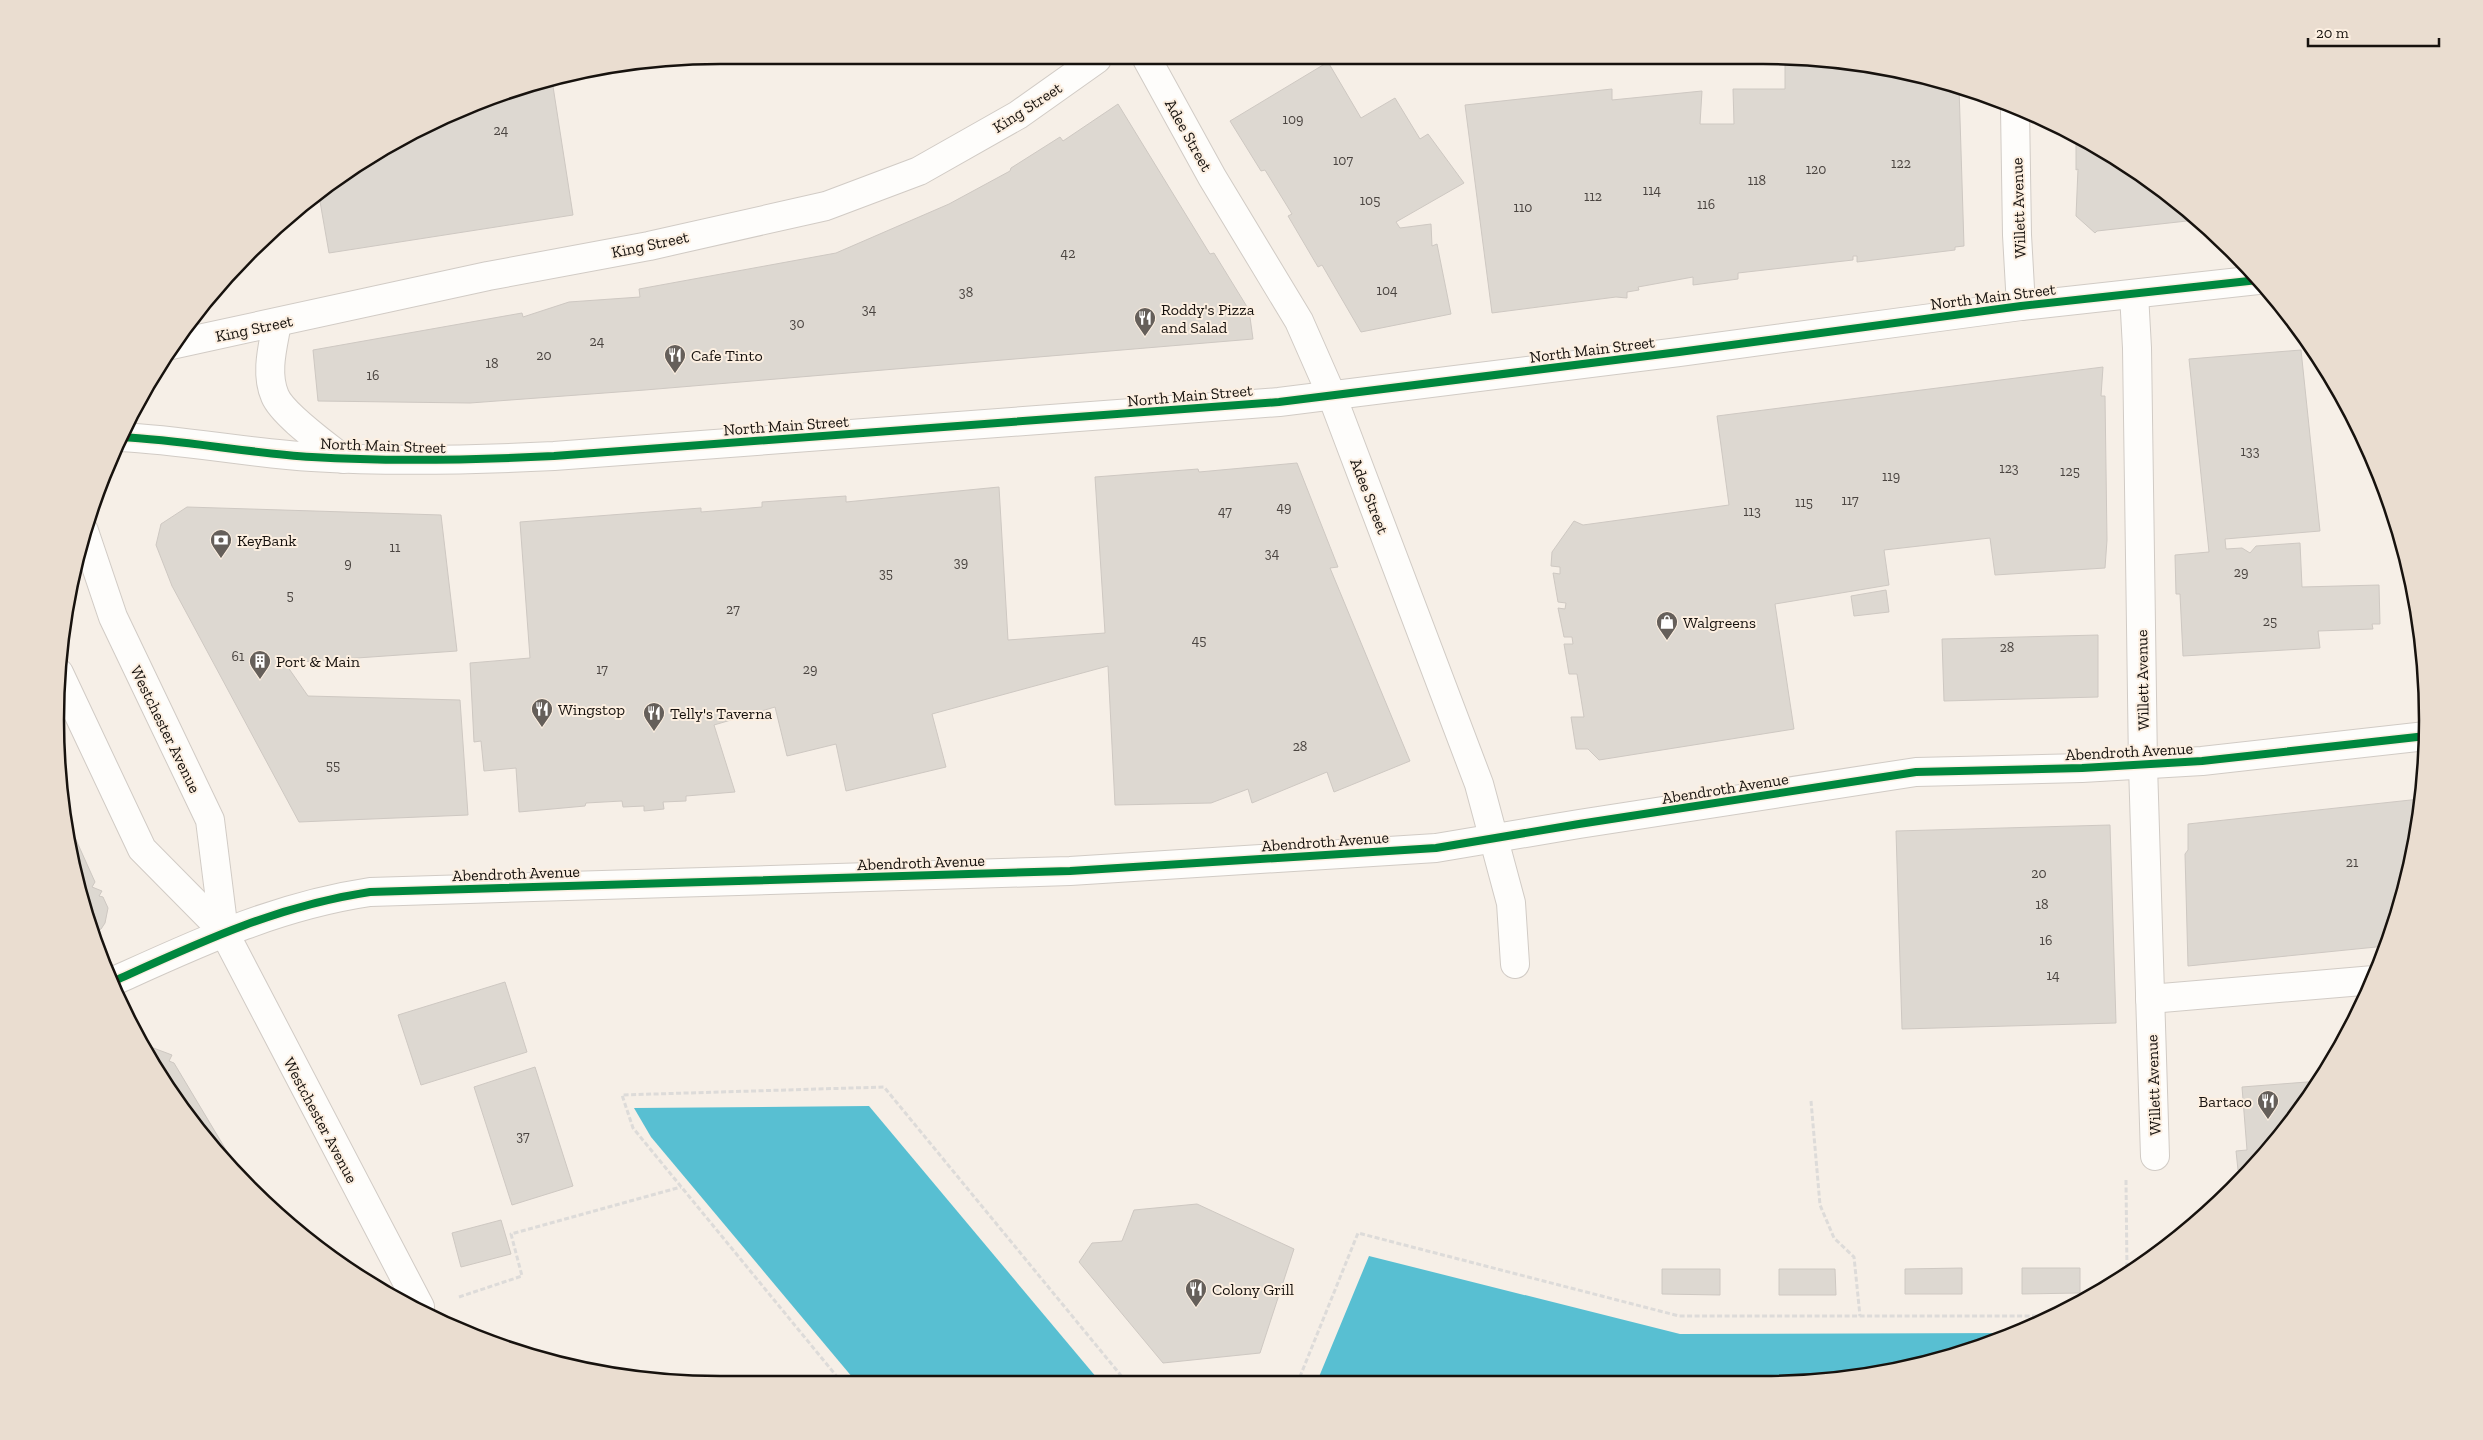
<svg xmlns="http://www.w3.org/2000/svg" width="2483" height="1440" viewBox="0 0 2483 1440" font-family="'Zilla Slab',serif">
	<rect width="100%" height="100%" fill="#f6efe7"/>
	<g fill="#58bfd2">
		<path d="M 869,1106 L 1102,1384 L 858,1384 L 651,1137 L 634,1108 Z"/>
		<path d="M 1369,1256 L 1680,1334 L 2014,1333 L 1976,1350 L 1807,1384 L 1316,1384 Z"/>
	</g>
	<g fill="#ddd8d1" stroke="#cec8c2">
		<path d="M 1823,60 L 1959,87 L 1964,246 L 1955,247 L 1955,250 L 1857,262 L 1857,256 L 1853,256 L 1853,260 L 1738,273 L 1738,279 L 1693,285 L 1693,277 L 1638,287 L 1639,290 L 1627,292 L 1627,298 L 1616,297 L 1492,313 L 1465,105 L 1612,89 L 1612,100 L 1702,91 L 1700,124 L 1734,124 L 1733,89 L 1785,89 L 1785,64 Z"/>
		<path d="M 1328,62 L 1361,118 L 1395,98 L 1420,139 L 1428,134 L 1464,183 L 1396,222 L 1400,228 L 1431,224 L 1432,246 L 1437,244 L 1451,314 L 1361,332 L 1322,265 L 1318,267 L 1288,216 L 1292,214 L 1265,170 L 1261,171 L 1230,121 Z"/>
		<path d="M 552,80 L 573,215 L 329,253 L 318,190 L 426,124 L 507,90 Z"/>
		<path d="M 1118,104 L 1210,254 L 1214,253 L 1249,310 L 1253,339 L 645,390 L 470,403 L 318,401 L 313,350 L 522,313 L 523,317 L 569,302 L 640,297 L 639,289 L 836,253 L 949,204 L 1010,171 L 1011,168 L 1060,137 L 1063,141 Z"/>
		<path d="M 2076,139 L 2132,167 L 2196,220 L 2097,231 L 2095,233 L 2076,216 L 2078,169 L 2076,170 Z"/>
		<path d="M 2301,350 L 2320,531 L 2225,539 L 2226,549 L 2242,548 L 2250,553 L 2256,546 L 2300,543 L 2302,587 L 2379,585 L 2380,624 L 2372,624 L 2373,629 L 2318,631 L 2320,648 L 2183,656 L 2180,594 L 2176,594 L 2175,555 L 2209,552 L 2189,359 Z"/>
		<path d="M 2103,367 L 2101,396 L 2105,396 L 2107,540 L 2105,568 L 1995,575 L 1990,538 L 1884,550 L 1889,585 L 1775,604 L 1794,729 L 1599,760 L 1588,749 L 1576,749 L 1571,717 L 1584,717 L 1577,674 L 1569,674 L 1564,644 L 1573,644 L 1572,637 L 1564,637 L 1558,608 L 1565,609 L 1566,603 L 1558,602 L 1553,573 L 1560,574 L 1560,567 L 1551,566 L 1552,552 L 1574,521 L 1583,525 L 1729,505 L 1717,416 Z"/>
		<path d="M 1297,463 L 1338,567 L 1330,568 L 1410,761 L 1334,792 L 1327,772 L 1252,803 L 1248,789 L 1211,803 L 1115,805 L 1108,666 L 932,714 L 946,767 L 846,791 L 836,744 L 787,756 L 775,707 L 714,725 L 735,792 L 686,796 L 686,801 L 663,802 L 664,809 L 644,811 L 644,806 L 623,807 L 622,801 L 586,803 L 585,806 L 519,812 L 516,768 L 484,771 L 481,741 L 474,742 L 470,663 L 530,658 L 520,522 L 701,508 L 701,512 L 762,507 L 762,502 L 846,496 L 846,502 L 999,487 L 1008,640 L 1105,633 L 1095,477 L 1198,469 L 1199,472 Z"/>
		<path d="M 187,507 L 441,515 L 457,651 L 285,663 L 308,696 L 460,700 L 468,815 L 299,822 L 172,586 L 156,545 L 161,524 Z"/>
		<path d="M 1886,590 L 1889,612 L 1854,616 L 1851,596 Z"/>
		<path d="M 2098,635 L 2098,697 L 1944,701 L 1942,639 Z"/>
		<path d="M 2420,799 L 2415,849 L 2386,946 L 2188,966 L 2185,854 L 2188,850 L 2188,824 Z"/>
		<path d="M 68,822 L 95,882 L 92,887 L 102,891 L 99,896 L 103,897 L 108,908 L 105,923 L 101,929 L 91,935 Z"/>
		<path d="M 2110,825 L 2116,1023 L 1902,1029 L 1896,831 Z"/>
		<path d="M 505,982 L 527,1052 L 421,1085 L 398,1015 Z"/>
		<path d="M 140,1043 L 172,1055 L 169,1061 L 174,1063 L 244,1180 L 193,1125 Z"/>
		<path d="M 535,1067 L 573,1186 L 512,1205 L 474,1087 Z"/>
		<path d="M 2320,1081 L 2249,1171 L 2249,1169 L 2238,1170 L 2236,1151 L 2247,1150 L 2242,1087 Z"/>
		<path d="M 1197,1204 L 1294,1249 L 1260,1353 L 1163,1363 L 1079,1262 L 1092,1243 L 1122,1241 L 1134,1210 Z"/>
		<path d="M 501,1220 L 511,1254 L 461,1267 L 452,1233 Z"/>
		<path d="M 1962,1268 L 1962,1294 L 1905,1294 L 1905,1269 Z"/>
		<path d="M 2022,1268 L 2080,1268 L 2080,1293 L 2022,1294 Z"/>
		<path d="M 1662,1269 L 1720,1269 L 1720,1295 L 1662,1294 Z"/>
		<path d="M 1779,1269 L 1835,1269 L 1836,1295 L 1779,1295 Z"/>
	</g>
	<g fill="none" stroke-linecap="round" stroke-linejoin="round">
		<g stroke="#d1cbc5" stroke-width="30">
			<g id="minor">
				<path d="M 1147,59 L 1212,177 L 1299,321 L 1332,396 L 1479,784 L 1511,903 L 1515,964"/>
				<path d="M 2015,109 L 2017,235 L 2021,306"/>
				<path d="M 2134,294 L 2137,348 L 2143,765 L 2155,1156"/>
				<path d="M 277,323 C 273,346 265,373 275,396 C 283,415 326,445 343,459"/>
				<path d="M 171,345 L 488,276 L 649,246 L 826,206 L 919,171 L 1018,115 L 1097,59"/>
				<path d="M 84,531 L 113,617 L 210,820 L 224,932"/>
				<path d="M 59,673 L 142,849 L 224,932 L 420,1307"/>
				<path d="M 112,982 C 198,943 276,906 370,892 L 1070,871 L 1436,848 L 1579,824 L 1916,772 L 2082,768 L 2202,761 L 2426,736"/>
				<path d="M 2150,999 L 2374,980"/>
			</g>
		</g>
		<g stroke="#d1cbc5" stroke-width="30">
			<path id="major" d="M 120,437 C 184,440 247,453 312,457 C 393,462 473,460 554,456 L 1279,402 L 1679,352 L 2021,306 L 2258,280"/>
		</g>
		<g stroke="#dddbd9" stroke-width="3" stroke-dasharray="5 2.5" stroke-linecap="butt">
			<path d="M 1811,1101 L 1820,1205 L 1834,1238 L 1854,1257 L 1860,1316"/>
			<path d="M 2126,1180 L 2127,1272"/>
			<path d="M 459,1297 L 522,1276 L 511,1234 L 681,1187"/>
			<path d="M 843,1384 L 633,1128 L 622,1095 L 884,1087 L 1128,1384"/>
			<path d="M 1297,1384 L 1358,1233 L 1679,1316 L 2052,1316"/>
		</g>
		<use href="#minor" stroke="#fefdfb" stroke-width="28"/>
		<use href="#major" stroke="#fefdfb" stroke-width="28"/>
		<g stroke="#fcefe1" stroke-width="11">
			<g id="cycleway">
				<path d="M 120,437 C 184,440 247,453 312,457 C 393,462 473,460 554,456 L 1279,402 L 1679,352 L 2021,306 L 2258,280"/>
				<path d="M 112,982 C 198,943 276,906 370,892 L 1070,871 L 1436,848 L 1579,824 L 1916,772 L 2082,768 L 2202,761 L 2426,736"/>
			</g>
		</g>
		<use href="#cycleway" stroke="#00873e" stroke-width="8"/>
	</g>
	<defs>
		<g id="restaurant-pin" transform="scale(1.125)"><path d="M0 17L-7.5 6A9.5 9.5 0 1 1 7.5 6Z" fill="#655f5a" stroke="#fcefe1"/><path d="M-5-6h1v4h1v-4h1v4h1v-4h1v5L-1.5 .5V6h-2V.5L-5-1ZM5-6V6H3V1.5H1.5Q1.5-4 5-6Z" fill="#fff"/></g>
		<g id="bank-pin" transform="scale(1.125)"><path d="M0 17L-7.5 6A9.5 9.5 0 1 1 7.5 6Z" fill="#655f5a" stroke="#fcefe1"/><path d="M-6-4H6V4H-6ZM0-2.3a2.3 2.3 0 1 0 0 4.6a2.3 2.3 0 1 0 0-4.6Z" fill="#fff"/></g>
		<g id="shop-pin" transform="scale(1.125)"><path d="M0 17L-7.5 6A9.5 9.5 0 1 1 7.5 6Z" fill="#655f5a" stroke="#fcefe1"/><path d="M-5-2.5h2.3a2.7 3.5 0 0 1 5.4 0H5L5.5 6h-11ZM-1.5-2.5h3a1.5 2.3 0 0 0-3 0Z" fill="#fff"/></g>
		<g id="building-pin" transform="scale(1.125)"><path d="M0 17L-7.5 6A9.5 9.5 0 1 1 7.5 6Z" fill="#655f5a" stroke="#fcefe1"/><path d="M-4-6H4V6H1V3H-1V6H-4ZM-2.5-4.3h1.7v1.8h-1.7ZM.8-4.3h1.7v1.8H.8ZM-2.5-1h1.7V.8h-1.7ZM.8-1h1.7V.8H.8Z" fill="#fff"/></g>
	</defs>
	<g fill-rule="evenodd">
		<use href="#restaurant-pin" x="1145" y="318"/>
		<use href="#restaurant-pin" x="675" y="355"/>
		<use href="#bank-pin" x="221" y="540"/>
		<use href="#shop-pin" x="1667" y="622"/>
		<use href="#building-pin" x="260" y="661"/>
		<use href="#restaurant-pin" x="542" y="709"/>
		<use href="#restaurant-pin" x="654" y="713"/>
		<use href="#restaurant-pin" x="2268" y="1101"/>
		<use href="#restaurant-pin" x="1196" y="1289"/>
	</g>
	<g text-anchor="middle" stroke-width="4" stroke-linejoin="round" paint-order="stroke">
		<g font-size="14" fill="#4a4440">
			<text x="1293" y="124">109</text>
			<text x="501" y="135">24</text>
			<text x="1343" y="165">107</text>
			<text x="1901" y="168">122</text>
			<text x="1816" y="174">120</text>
			<text x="1757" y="185">118</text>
			<text x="1652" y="195">114</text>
			<text x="1593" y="201">112</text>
			<text x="1370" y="205">105</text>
			<text x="1706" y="209">116</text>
			<text x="1523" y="212">110</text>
			<text x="1068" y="258">42</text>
			<text x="1387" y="295">104</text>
			<text x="966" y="297">38</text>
			<text x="869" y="314">34</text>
			<text x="797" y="328">30</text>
			<text x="597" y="346">24</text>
			<text x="544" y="360">20</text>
			<text x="492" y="368">18</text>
			<text x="373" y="380">16</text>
			<text x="2250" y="456">133</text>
			<text x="2009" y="473">123</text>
			<text x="2070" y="476">125</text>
			<text x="1891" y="481">119</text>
			<text x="1850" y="505">117</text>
			<text x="1804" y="507">115</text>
			<text x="1284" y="512">49</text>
			<text x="1225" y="516">47</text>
			<text x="1752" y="516">113</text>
			<text x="395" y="552">11</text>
			<text x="1272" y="558">34</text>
			<text x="961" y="567">39</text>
			<text x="348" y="568">9</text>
			<text x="2241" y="577">29</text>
			<text x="886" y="578">35</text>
			<text x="290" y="600">5</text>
			<text x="733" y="614">27</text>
			<text x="2270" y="626">25</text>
			<text x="1199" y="645">45</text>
			<text x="2007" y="652">28</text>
			<text x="238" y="661">61</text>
			<text x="602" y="674">17</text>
			<text x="810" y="674">29</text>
			<text x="1300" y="751">28</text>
			<text x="333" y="770">55</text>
			<text x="2352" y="867">21</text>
			<text x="2039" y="878">20</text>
			<text x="2042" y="909">18</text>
			<text x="2046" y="945">16</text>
			<text x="2053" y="980">14</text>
			<text x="523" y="1141">37</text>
		</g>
		<g font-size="16" fill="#17120e" stroke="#fcefe1">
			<text transform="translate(1027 107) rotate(-33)" y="6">King Street</text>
			<text transform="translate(1189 135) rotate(61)" y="6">Adee Street</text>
			<text transform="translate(2018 208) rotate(-92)" y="6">Willett Avenue</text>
			<text transform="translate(650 244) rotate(-12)" y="6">King Street</text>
			<text transform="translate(1993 296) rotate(-7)" y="6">North Main Street</text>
			<text transform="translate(254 328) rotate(-12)" y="6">King Street</text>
			<text transform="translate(1592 349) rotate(-7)" y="6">North Main Street</text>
			<text transform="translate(1190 395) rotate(-5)" y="6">North Main Street</text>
			<text transform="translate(786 425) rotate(-4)" y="6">North Main Street</text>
			<text transform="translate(383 445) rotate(2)" y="6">North Main Street</text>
			<text transform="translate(1370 496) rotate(69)" y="6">Adee Street</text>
			<text transform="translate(2142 680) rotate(-91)" y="6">Willett Avenue</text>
			<text transform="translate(166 729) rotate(64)" y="6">Westchester Avenue</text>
			<text transform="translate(2129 751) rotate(-3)" y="6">Abendroth Avenue</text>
			<text transform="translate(1725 788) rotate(-9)" y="6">Abendroth Avenue</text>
			<text transform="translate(1325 841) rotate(-4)" y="6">Abendroth Avenue</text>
			<text transform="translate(921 862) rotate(-2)" y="6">Abendroth Avenue</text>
			<text transform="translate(516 873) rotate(-2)" y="6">Abendroth Avenue</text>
			<text transform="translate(2153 1085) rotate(-92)" y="6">Willett Avenue</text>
			<text transform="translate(321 1120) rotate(62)" y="6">Westchester Avenue</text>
		</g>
		<g font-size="16" fill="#17120e" stroke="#fcefe1" text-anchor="start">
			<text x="1161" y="315">Roddy's Pizza<tspan x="1161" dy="18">and Salad</tspan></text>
			<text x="691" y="361">Cafe Tinto</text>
			<text x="237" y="546">KeyBank</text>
			<text x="1683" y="628">Walgreens</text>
			<text x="276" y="667">Port &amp; Main</text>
			<text x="558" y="715">Wingstop</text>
			<text x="670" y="719">Telly's Taverna</text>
			<text x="2252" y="1107" text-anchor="end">Bartaco</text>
			<text x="1212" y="1295">Colony Grill</text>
		</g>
	</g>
	<path d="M0 0H2483V1440H0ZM720 64H1763A656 656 0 0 1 2419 720V720A656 656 0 0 1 1763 1376H720A656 656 0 0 1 64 720V720A656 656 0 0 1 720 64Z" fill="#eaddd0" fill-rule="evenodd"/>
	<path fill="none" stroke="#17120e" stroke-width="2.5" d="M720 64H1763A656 656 0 0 1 2419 720V720A656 656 0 0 1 1763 1376H720A656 656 0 0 1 64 720V720A656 656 0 0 1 720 64Z"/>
	<path d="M2308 38v8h131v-8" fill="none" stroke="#17120e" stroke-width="2.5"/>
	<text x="2316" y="38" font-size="15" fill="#17120e" stroke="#fcefe1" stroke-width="4" paint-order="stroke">20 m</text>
</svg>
